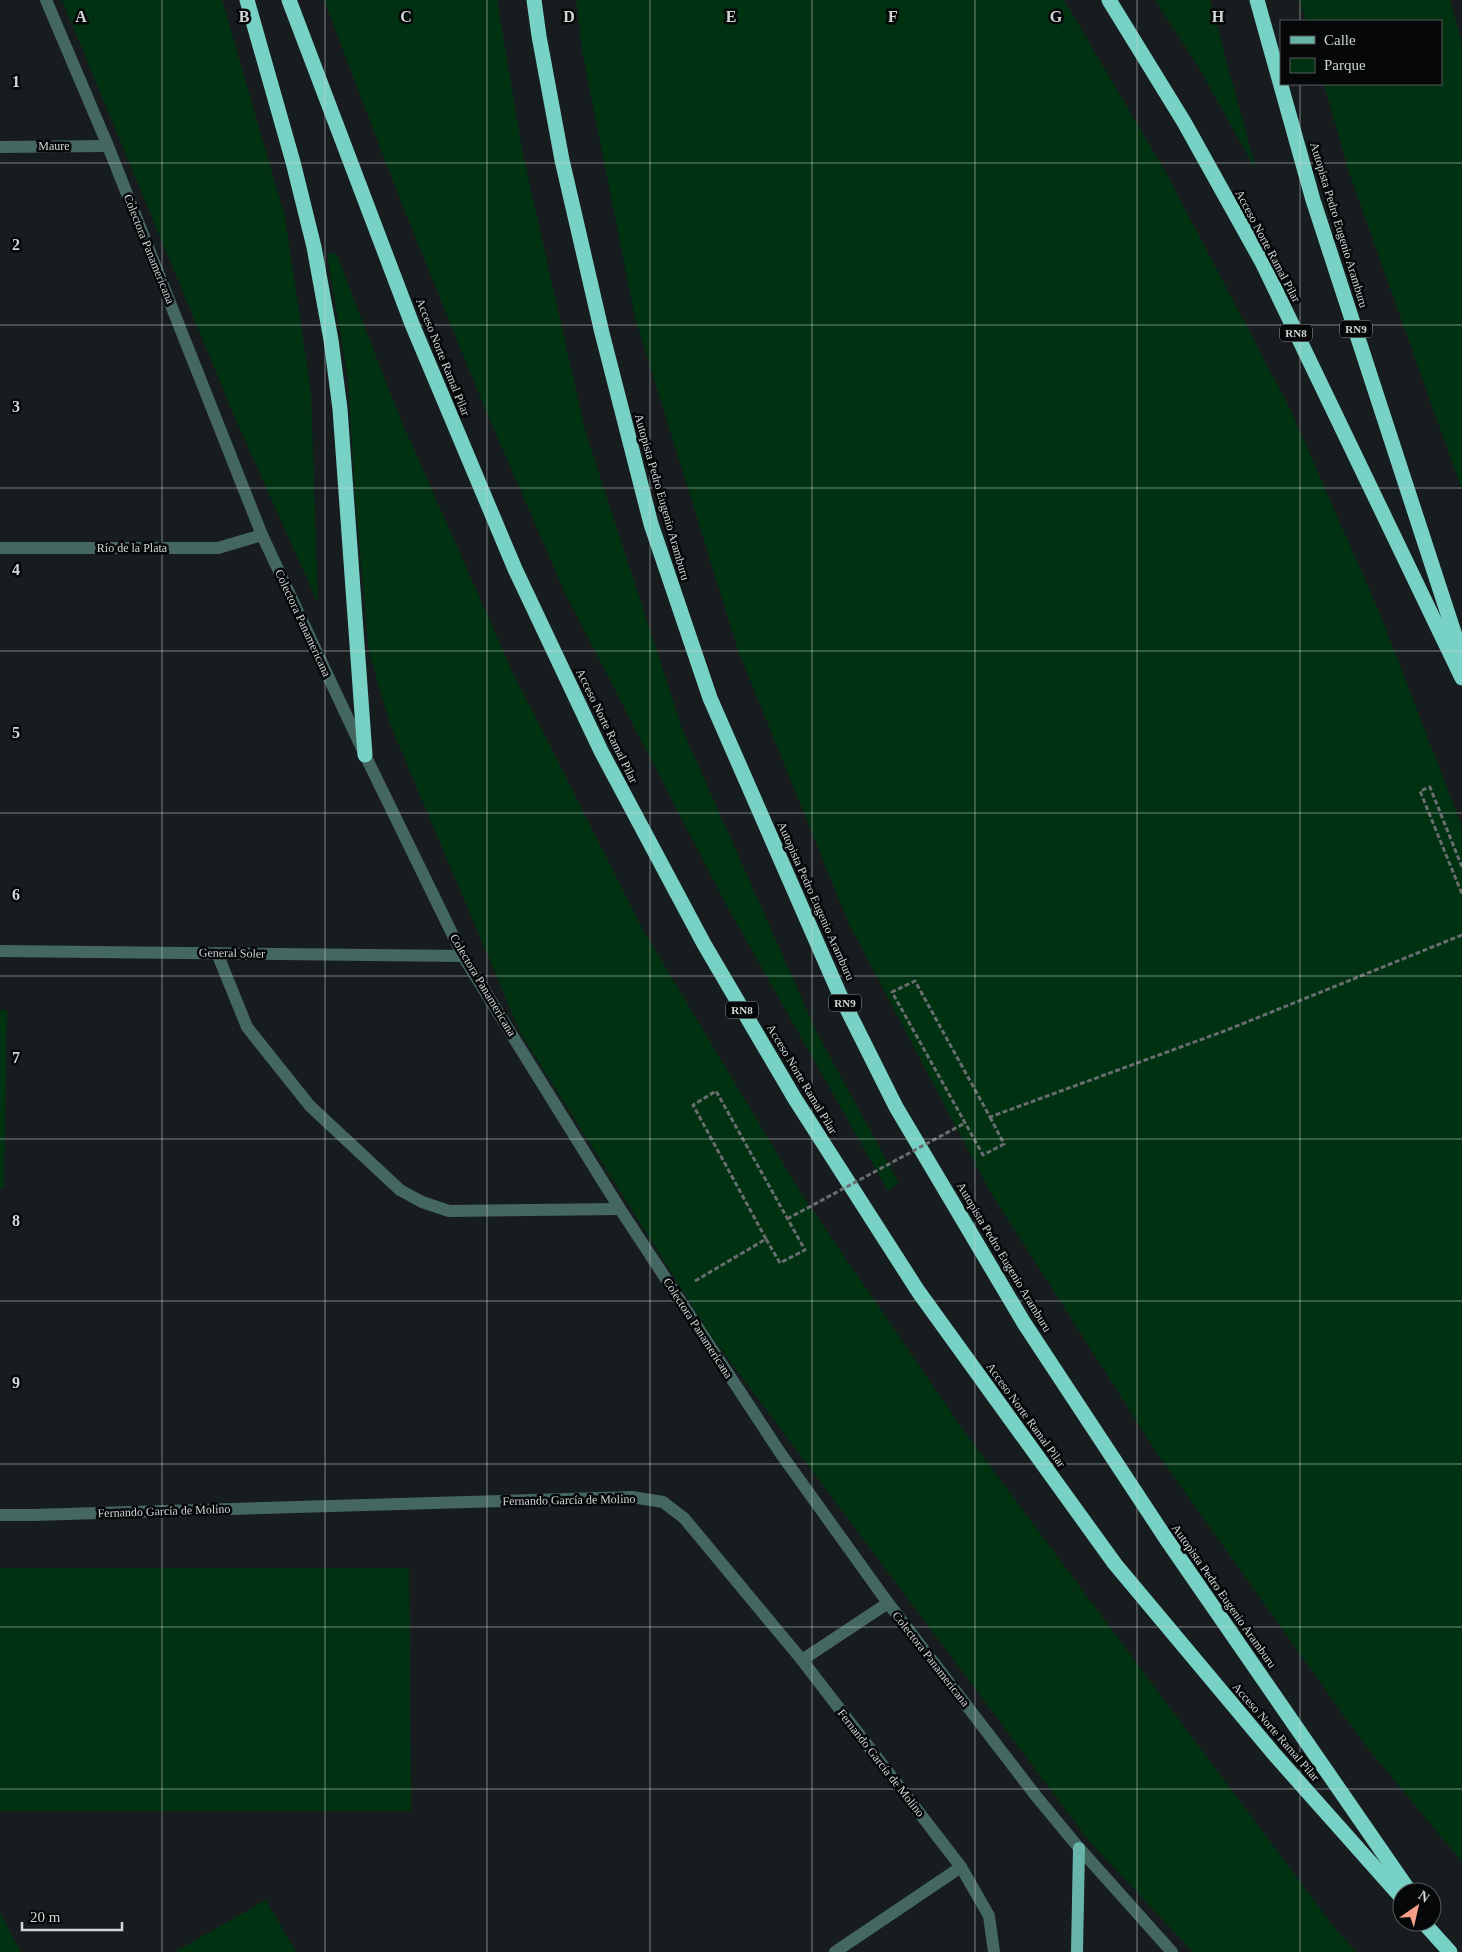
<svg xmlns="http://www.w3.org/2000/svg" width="1462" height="1952" viewBox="0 0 1462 1952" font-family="Georgia,serif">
	<rect width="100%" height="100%" fill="#171d1f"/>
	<g fill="#003110">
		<path d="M 62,0 L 222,0 L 285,217 L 311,393 L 318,603 L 236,420 Z"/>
		<path d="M 324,0 L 497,0 L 523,155 L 585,430 L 682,729 L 818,1035 L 899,1183 L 888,1191 L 727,906 L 566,595 L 484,406 L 398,194 Z"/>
		<path d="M 576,0 L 1064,0 L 1166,173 L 1290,409 L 1380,614 L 1462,827 L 1462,1862 L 1362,1741 L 1155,1450 L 990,1191 L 849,924 L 738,650 L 635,317 L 583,56 Z"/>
		<path d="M 1155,0 L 1210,0 L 1256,170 L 1198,66 Z"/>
		<path d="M 1300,0 L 1450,0 L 1462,43 L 1462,490 L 1350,175 L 1324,84 L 1441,84 L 1441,21 L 1306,21 Z"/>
		<path d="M 336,253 L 400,418 L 512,671 L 642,928 L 800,1192 L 966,1434 L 1332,1925 L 1356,1952 L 1193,1952 L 1089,1841 L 712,1337 L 521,1034 L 390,724 L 369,652 L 355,494 L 348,380 L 327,254 Z"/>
		<path d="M 0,1010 L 7,1010 L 4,1188 L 0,1188 Z"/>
		<path d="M 0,1568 L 409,1568 L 411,1811 L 0,1811 Z"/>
		<path d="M 266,1900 L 296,1952 L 175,1952 Z"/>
		<path d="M 0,1913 L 21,1952 L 0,1952 Z"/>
	</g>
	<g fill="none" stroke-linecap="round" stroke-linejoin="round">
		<g stroke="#686e6f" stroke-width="3" stroke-dasharray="5 2.5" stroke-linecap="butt">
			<path d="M 1462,867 L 1430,787 L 1420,791 L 1462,894"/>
			<path d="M 990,1117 L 1004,1144 L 983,1155 L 892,992 L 915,981 L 990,1117 L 1227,1030 L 1462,935"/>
			<path d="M 695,1281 L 766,1239 L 693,1105 L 716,1091 L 805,1250 L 780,1263 L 766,1239"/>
		</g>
		<g stroke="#456762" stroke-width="12">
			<path d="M 46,0 L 108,146 L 262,535 L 365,755 L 463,956 L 620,1209 L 781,1454 L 888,1603 L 1036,1796 L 1079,1848 L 1172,1952"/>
			<path d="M 0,147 L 108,146"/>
			<path d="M 0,548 L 218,548 L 262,535"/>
			<path d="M 0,951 L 463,956"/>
			<path d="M 217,953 L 247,1027 L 310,1106 L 400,1190 L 422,1202 L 449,1211 L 620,1209"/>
			<path d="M 0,1515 L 33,1515 L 632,1497 L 663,1502 L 684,1518 L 802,1660 L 961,1867 L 835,1952"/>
			<path d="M 802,1660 L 888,1603"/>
			<path d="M 961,1867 L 989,1916 L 994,1952"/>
		</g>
		<path stroke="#69b4a9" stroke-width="12" d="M 1077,1952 L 1079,1848"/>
		<g stroke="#77d2c5" stroke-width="15">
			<path d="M 247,0 L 293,162 L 314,247 L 331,340 L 340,409 L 365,755"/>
			<path d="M 289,0 L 412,324 L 515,569 L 601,751 L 704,944 L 795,1099 L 918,1291 L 1115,1564 L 1274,1754 L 1402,1898"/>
			<path d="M 534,0 L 539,36 L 562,160 L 602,333 L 651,524 L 710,698 L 839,993 L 896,1107 L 1024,1323 L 1167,1540 L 1410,1892"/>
			<path d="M 1109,0 L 1184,122 L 1262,262 L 1462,678"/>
			<path d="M 1257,0 L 1313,200 L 1462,657"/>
			<path d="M 1423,1922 L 1450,1952"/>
		</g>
		<path stroke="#686e6f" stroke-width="3" stroke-dasharray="5 2.5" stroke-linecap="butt" d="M 787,1219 L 965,1123"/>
	</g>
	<path fill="none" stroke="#d1d6d7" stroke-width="1" stroke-opacity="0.55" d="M 162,0 L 162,1952M 325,0 L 325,1952M 487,0 L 487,1952M 650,0 L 650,1952M 812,0 L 812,1952M 975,0 L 975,1952M 1137,0 L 1137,1952M 1300,0 L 1300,21M 1300,84 L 1300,1952M 0,163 L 1462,163M 0,325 L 1462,325M 0,488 L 1462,488M 0,651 L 1462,651M 0,813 L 1462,813M 0,976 L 1462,976M 0,1139 L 1462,1139M 0,1301 L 1462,1301M 0,1464 L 1462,1464M 0,1627 L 1462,1627M 0,1789 L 1462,1789"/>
	<g text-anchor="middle" stroke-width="5" stroke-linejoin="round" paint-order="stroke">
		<g fill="#050708" stroke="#949899" stroke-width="1">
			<rect x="1340" y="320.5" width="32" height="17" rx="4"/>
			<rect x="1280" y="324.5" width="32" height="17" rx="4"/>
			<rect x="829" y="994.5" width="32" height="17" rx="4"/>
			<rect x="726" y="1001.5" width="32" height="17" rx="4"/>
		</g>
		<g font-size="11" font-weight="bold" fill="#d1d6d7">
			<text x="1356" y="333">RN9</text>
			<text x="1296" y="337">RN8</text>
			<text x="845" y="1007">RN9</text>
			<text x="742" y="1014">RN8</text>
		</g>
		<g font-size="12" fill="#d1d6d7" stroke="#050708">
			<text x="54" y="150">Maure</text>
			<text transform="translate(1339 225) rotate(73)" y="4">Autopista Pedro Eugenio Aramburu</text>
			<text transform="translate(1268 246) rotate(62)" y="4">Acceso Norte Ramal Pilar</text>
			<text transform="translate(149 249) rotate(68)" y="4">Colectora Panamericana</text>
			<text transform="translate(443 357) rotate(68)" y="4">Acceso Norte Ramal Pilar</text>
			<text transform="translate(662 497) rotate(74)" y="4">Autopista Pedro Eugenio Aramburu</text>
			<text x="132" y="552">Río de la Plata</text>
			<text transform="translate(303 623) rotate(65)" y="4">Colectora Panamericana</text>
			<text transform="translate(607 726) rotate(64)" y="4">Acceso Norte Ramal Pilar</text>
			<text transform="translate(816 901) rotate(66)" y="4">Autopista Pedro Eugenio Aramburu</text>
			<text transform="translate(232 953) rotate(1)" y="4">General Soler</text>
			<text transform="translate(483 985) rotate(59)" y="4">Colectora Panamericana</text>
			<text transform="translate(802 1079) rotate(59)" y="4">Acceso Norte Ramal Pilar</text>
			<text transform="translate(1004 1257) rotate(59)" y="4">Autopista Pedro Eugenio Aramburu</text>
			<text transform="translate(698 1328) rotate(57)" y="4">Colectora Panamericana</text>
			<text transform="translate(1026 1415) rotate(54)" y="4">Acceso Norte Ramal Pilar</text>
			<text transform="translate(569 1500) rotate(-1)" y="4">Fernando García de Molino</text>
			<text transform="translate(164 1511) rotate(-2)" y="4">Fernando García de Molino</text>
			<text transform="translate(1224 1596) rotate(55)" y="4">Autopista Pedro Eugenio Aramburu</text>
			<text transform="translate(931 1659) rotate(52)" y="4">Colectora Panamericana</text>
			<text transform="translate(1276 1732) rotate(49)" y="4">Acceso Norte Ramal Pilar</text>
			<text transform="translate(881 1763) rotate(52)" y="4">Fernando García de Molino</text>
		</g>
	</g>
	<g font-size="16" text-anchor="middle" font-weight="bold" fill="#d1d6d7" stroke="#050708" stroke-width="5" stroke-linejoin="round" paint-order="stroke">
		<text x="81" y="22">A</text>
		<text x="244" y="22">B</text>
		<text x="406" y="22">C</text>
		<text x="569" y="22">D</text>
		<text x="731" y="22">E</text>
		<text x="893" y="22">F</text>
		<text x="1056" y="22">G</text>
		<text x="1218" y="22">H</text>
		<text x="16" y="87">1</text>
		<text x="16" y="250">2</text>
		<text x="16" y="412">3</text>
		<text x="16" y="575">4</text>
		<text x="16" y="738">5</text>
		<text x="16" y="900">6</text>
		<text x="16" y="1063">7</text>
		<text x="16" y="1226">8</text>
		<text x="16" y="1388">9</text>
	</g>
	<rect x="1280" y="20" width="162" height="65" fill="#050708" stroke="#575a5b"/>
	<rect x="1290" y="36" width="25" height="8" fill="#69b4a9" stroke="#575a5b"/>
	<text x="1324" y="45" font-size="15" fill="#d1d6d7">Calle</text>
	<rect x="1290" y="58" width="25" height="15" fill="#003110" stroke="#575a5b"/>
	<text x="1324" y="70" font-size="15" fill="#d1d6d7">Parque</text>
	<g transform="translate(1417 1907) rotate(34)"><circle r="24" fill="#050708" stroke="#575a5b"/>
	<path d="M0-4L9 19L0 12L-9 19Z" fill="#f49e8a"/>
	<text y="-8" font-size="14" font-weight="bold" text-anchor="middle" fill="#d1d6d7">N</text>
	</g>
	<path d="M22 1922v8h100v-8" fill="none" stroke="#d1d6d7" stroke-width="2.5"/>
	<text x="30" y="1922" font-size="15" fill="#d1d6d7" stroke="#050708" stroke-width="4" paint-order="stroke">20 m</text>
</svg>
